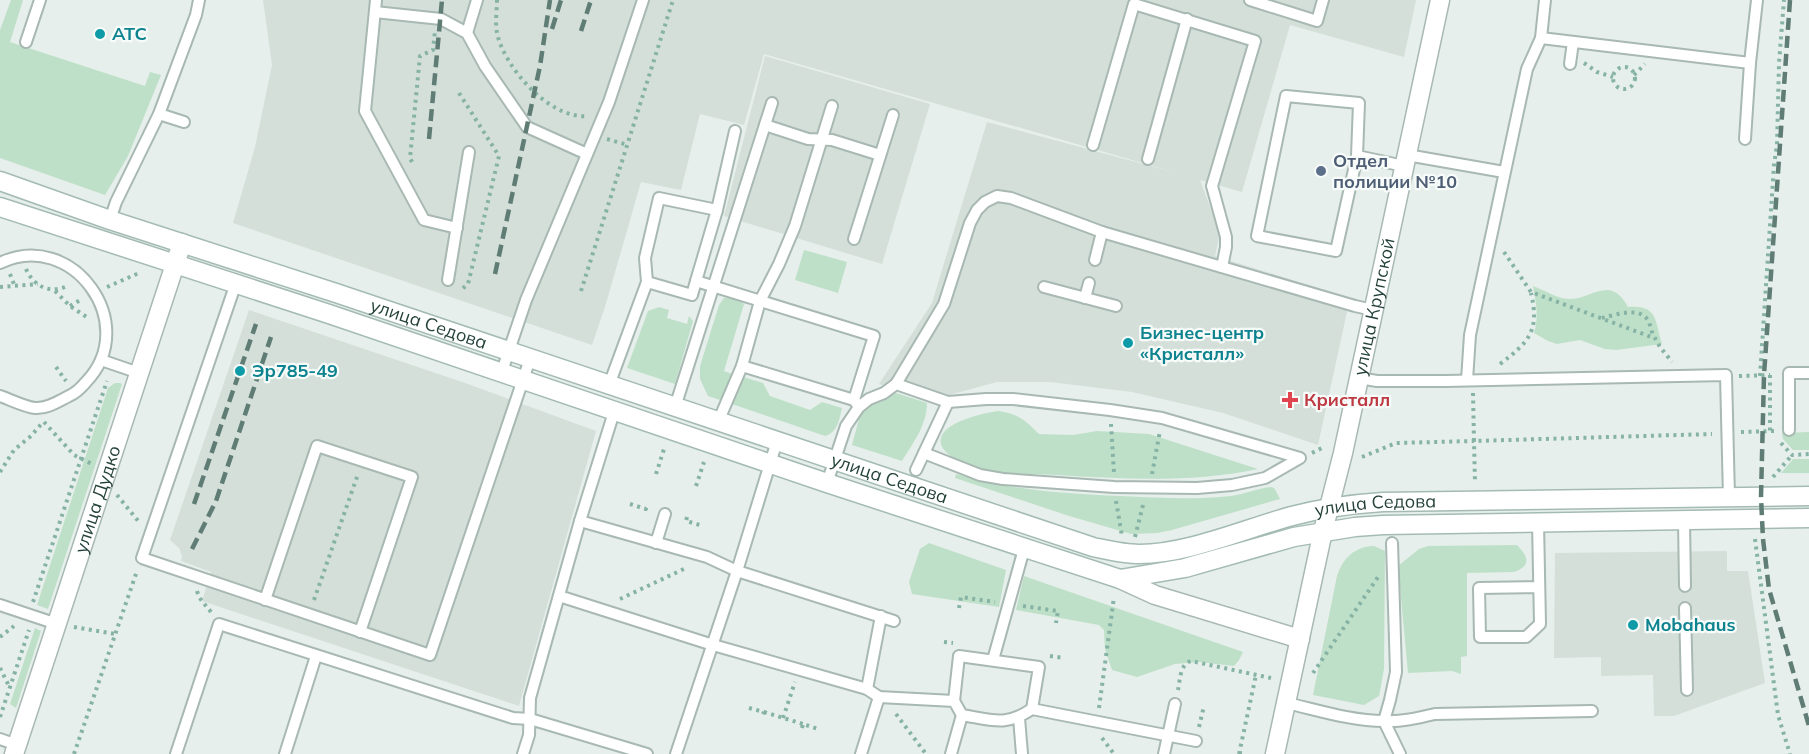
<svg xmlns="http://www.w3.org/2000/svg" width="1809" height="754" viewBox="0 0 1809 754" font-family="Mulish,sans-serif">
	<rect width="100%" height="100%" fill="#e6efeb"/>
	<g fill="#d4dfda">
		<path d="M 263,0 L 1416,0 L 1404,57 L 1290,25 L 1242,192 L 1200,180 L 1220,233 L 1215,256 L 1350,298 L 1318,445 L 1223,413 L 1132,392 L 1050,382 L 997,382 L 927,401 L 879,384 L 932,303 L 987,122 L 1177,173 L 764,54 L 744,125 L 700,114 L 681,190 L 641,182 L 605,307 L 592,345 L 233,223 L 255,147 L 272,65 Z"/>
		<path d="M 765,56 L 930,104 L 882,264 L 724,216 Z"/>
		<path d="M 249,310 L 468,384 L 596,431 L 519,706 L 202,601 L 211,572 L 181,561 L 182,556 L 179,548 L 170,540 Z"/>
		<path d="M 1727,551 L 1727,571 L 1748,571 L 1765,683 L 1674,716 L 1654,716 L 1653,675 L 1601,676 L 1601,657 L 1554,658 L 1555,553 Z"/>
	</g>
	<g fill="#bfe0c8">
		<path d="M 11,0 L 23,0 L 10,42 L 145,86 L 150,72 L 161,75 L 128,156 L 105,195 L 0,158 L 0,30 Z"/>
		<path d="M 804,250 L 847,262 L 838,293 L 795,280 Z"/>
		<path d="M 1533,286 C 1544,290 1558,299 1569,299 C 1593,299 1610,274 1628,307 C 1658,304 1655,321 1662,344 L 1616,350 L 1605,349 L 1580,340 L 1557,344 L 1548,341 L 1534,333 C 1539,316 1536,303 1533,286 Z"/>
		<path d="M 731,297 L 738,298 L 744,304 L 724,371 L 735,375 L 723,401 L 708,396 L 700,379 L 700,366 L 719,305 L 724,298 Z"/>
		<path d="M 659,307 L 669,310 L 667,318 L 687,324 L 689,316 L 693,321 L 675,384 L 627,368 L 648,311 Z"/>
		<path d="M 740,376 L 763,383 L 770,396 L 810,410 L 822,402 L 842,408 C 839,420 838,432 825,436 L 729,403 Z"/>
		<path d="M 115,383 L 120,383 L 122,384 L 48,609 L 37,605 L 108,388 Z"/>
		<path d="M 896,393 L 927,403 C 927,425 913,443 902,461 L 852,445 L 859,419 L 868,405 Z"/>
		<path d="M 998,411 C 1019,414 1025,420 1039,434 L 1073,435 L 1097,431 L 1149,434 L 1258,469 C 1193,483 1123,479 1057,475 C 1033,474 1007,475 984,470 C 969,467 924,450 947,429 C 959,419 984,413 998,411 Z"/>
		<path d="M 1809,432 L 1809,450 L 1793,450 L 1783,439 L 1782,433 Z"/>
		<path d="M 1793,459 L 1809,459 L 1809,473 L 1781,473 Z"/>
		<path d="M 956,474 C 1009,490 1065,494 1120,496 C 1157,498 1195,500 1231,496 C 1245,494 1258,488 1272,487 L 1275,489 L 1280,499 L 1172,530 L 1157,533 L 1131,534 L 1066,515 L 955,478 Z"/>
		<path d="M 929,543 L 1006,570 L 999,607 L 912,594 L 909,582 L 920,549 Z"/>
		<path d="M 1517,545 C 1528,556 1532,566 1514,572 L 1467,573 L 1467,656 L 1461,657 L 1461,674 L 1452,671 L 1408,673 L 1398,566 L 1419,549 L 1428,546 Z"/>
		<path d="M 1374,546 L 1385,551 L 1384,669 L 1379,696 L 1364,705 L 1313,695 L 1337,576 C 1343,558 1354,547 1374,546 Z"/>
		<path d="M 1024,576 L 1243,652 L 1239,660 L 1234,666 L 1199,662 L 1175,664 L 1137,677 L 1112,670 L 1105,649 L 1104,630 L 1099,625 L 1016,610 Z"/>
		<path d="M 35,628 L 41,631 L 16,708 L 10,704 Z"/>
	</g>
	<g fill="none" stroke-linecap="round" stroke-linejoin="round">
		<g stroke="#a8b8b2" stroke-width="14">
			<g id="lane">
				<path d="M 376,0 L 365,111 L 424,220 L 457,228"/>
				<path d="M 1250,0 L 1317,21 L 1323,0"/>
				<path d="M 375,12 L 441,19 L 467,33 L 485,66 L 527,127 L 587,154"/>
				<path d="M 467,33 L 477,0"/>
				<path d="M 1541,38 L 1750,63"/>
				<path d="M 26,42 L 40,0"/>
				<path d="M 1570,64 L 1573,42"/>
				<path d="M 159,114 L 184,122"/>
				<path d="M 765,125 L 808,139 L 832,140 L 880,155"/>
				<path d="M 735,131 L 717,210 L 696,281 L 874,336 L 854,400"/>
				<path d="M 1745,139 L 1750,63 L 1757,0"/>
				<path d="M 1093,145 L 1134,4 L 1255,41 L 1212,186 L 1226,237 L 1226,247 L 1222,267"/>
				<path d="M 1407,155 L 1504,172"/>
				<path d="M 1357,156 L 1359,103 L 1286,96 L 1257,236 L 1336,251 L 1357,156 L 1404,166"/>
				<path d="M 1148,159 L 1187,19"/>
				<path d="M 110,220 L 116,202 L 159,114 L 196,15 L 199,0"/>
				<path d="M 854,239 L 893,115"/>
				<path d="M 1095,260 L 1102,232"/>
				<path d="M 0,263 C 72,228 142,324 86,382 C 81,388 76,393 69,396 C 59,401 47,409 35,408 C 25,407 9,399 0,396"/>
				<path d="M 448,280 L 469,152"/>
				<path d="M 647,282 L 692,295 L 696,281"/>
				<path d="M 236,283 L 142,558 L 430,655 L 530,359"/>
				<path d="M 1044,287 L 1116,306"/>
				<path d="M 1085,298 L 1089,283"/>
				<path d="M 101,360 L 139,373"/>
				<path d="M 742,366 L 854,400 L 857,404"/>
				<path d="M 501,374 L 526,300 L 609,102 L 643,0"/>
				<path d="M 1359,378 L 1377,381 L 1446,381 L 1726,375 L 1729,497"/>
				<path d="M 1467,380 L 1470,335 L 1527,69 L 1541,38 L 1545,0"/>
				<path d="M 896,384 L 944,304 L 970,223 L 977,210 L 985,202 L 997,196 L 1011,198 L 1102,232 L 1355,306 L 1373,310"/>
				<path d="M 609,385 L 647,282 L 645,258 L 659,198 L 717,210"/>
				<path d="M 675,407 L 772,103"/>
				<path d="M 718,422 L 742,366 L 760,301 L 779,264 L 795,226 L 832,106"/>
				<path d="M 1789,430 L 1789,373 L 1809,373"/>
				<path d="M 916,470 L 948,402"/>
				<path d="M 827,483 L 846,426 L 859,407 L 869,399 L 884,393 L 896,384 L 948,402 L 986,399 L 1013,399 L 1110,410 L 1162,418 L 1300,458 L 1265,478 L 1232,485 L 1197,488 L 1114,487 L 1003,479 L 980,475 L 924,453"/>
				<path d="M 1684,520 L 1685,586"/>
				<path d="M 580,521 L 707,557 L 737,571 L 894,621"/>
				<path d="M 1538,522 L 1540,624 L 1526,637 L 1480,637 L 1479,588 L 1539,587"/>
				<path d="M 656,543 L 665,514"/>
				<path d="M 1392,543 L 1396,672 L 1390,700 L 1384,721 L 1400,754"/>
				<path d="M 559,596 L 713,645 L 867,689 L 879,697 L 954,701 L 962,715 C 992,720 1005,727 1032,709 L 1196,741"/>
				<path d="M 265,600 L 317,446 L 412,477 L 360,632"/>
				<path d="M 0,605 L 57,624"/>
				<path d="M 1685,608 L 1687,690"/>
				<path d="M 993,660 L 1024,549"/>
				<path d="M 867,689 L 881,616"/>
				<path d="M 954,701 L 959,656 L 1039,667 L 1032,709"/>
				<path d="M 1286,703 C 1318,710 1351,721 1384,721 C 1401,722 1418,718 1435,714 L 1592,711"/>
				<path d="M 1019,718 L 1022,754"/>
				<path d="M 0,739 L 17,745"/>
				<path d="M 176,754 L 219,624 L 513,718 L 530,719 L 647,754"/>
				<path d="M 285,754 L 316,656"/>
				<path d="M 523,754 L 529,735 L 530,698 L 580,521 L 614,412"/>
				<path d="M 676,754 L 737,571 L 777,441"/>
				<path d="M 861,754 L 879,697"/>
				<path d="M 951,754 L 962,715"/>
				<path d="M 1164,754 L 1175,704"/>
			</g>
		</g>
		<g stroke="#a8b8b2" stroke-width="21">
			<g id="street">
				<path d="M 1120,579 L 1155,595 L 1300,639"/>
				<path id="s1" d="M 14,754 L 182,243"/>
				<path id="s2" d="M 1275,754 L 1323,531 L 1343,453 L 1440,0"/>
			</g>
		</g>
		<g stroke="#a4bbb3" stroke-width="21">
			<g id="secondary">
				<path id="s3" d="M 0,181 L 110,220 L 336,293 L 1093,547 C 1108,550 1124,554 1139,554 C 1188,554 1244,529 1292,516 C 1322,508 1352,504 1383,502 L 1809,496"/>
				<path d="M 0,207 L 329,314 L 827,483 L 1120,579 L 1185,568 L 1294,537 L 1355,527 L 1383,525 L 1809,518"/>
			</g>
		</g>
		<g stroke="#86b3a5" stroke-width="4" stroke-dasharray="3 4.5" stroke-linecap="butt">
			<path d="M 497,0 C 497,10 495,23 497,33 C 504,67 550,120 588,116"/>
			<path d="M 1584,63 L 1597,72 L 1613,77"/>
			<circle cx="1624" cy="78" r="11"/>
			<path d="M 1634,75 L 1645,64"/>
			<path d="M 459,93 L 499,156 L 468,284 L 461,290"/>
			<path d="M 607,139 L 628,145"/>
			<path d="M 412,162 L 410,158 L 420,56 L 433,50 L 435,31"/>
			<path d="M 1504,252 L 1531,292 L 1654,338"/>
			<path d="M 26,269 C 34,287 51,295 69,285"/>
			<path d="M 10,274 L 15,287"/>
			<path d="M 0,287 L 38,284"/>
			<path d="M 107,287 L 139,273"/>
			<path d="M 55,291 L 70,306 L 88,318"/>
			<path d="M 581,291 L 673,0"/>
			<path d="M 70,306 L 82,299"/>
			<path d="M 1602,318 C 1616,315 1638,306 1648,320 C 1651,326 1651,333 1655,338 C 1659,347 1666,354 1672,362"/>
			<path d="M 1500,364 C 1529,342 1540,331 1531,293"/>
			<path d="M 56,367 L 66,381"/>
			<path d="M 1770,375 L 1770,431"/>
			<path d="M 1739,376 L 1770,375"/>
			<path d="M 1760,376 L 1774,165 L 1777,145 L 1779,63 L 1784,0"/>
			<path d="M 1473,393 L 1474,441 L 1712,434"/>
			<path d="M 44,422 L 74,455 L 92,464"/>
			<path d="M 1111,424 L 1114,473"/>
			<path d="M 1741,432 L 1775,431"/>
			<path d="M 1781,443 L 1792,455 L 1809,454"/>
			<path d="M 1312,453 L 1322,448"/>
			<path d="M 1362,457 L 1396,443 L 1474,441 L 1475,482"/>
			<path d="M 0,472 L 14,450 L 31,436 L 43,422"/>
			<path d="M 656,474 L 664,449"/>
			<path d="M 1152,474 L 1160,431"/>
			<path d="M 1773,477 L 1792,455"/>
			<path d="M 696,486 L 704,462"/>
			<path d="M 117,495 L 139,522"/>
			<path d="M 1116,501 L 1122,536"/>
			<path d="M 630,504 L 646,509 L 647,505"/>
			<path d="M 687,517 L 686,521 L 700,525"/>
			<path d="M 1135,537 L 1144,501"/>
			<path d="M 1755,539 L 1778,715 L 1790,754"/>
			<path d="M 197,591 C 200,601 205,604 211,612"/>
			<path d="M 620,599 L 686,568"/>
			<path d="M 314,600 L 358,474"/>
			<path d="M 33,602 L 107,381"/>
			<path d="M 1023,606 L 1058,611 L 1056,623"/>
			<path d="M 959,608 L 961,597 L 995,602"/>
			<path d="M 74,627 L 115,634"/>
			<path d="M 0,637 L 14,626"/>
			<path d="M 944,642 L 953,643"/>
			<path d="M 1050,656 L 1064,658"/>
			<path d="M 0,668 L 10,688"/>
			<path d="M 1313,673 L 1378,577"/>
			<path d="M 1178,690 C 1180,680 1180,664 1191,661 L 1271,678"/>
			<path d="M 749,708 L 764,712 L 762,716"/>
			<path d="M 1099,708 L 1114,597"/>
			<path d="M 764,712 L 803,724"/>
			<path d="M 896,714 L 926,754"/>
			<path d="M 0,717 L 29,630"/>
			<path d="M 783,718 L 795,682"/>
			<path d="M 1199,727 L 1204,706"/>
			<path d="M 802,728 L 803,724 L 818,729"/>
			<path d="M 1102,738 L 1114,754"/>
			<path d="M 1239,753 L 1246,754"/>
			<path d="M 74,754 L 137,571"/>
			<path d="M 1239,754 L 1256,675"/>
		</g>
		<use href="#lane" stroke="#fff" stroke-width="10"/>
		<use href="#street" stroke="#fff" stroke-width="18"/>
		<use href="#secondary" stroke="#fff" stroke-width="18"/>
		<g stroke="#5f7d75" stroke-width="4.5" stroke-dasharray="12 6" stroke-linecap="butt">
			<path d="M 1790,0 L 1764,375 L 1761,497 L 1763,539 L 1769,589 L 1809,726"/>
			<path d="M 552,29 L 561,0"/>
			<path d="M 581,31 L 591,0"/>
			<path d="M 429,139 L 442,0"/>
			<path d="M 495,274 L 540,66 L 550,0"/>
			<path d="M 194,504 L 256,324"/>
			<path d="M 192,549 L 216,501 L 271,337"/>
		</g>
	</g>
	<g fill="#0f9aa8" stroke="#f7fbf9" stroke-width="2">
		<circle cx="100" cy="34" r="6"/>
		<circle cx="1128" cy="343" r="6"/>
		<circle cx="240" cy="371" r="6"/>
		<circle cx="1633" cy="625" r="6"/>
	</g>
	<circle fill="#5c6f8a" stroke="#f7fbf9" stroke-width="2" cx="1321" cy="171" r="6"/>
	<path fill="#e0444e" stroke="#f7fbf9" stroke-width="2" d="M1287 391h6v6h6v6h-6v6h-6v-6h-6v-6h6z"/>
	<g text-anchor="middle" stroke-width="4.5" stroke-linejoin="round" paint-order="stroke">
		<g font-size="18" font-weight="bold" fill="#0d838f" stroke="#f7fbf9" text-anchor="start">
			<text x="112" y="40">АТС</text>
			<text x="1140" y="339">Бизнес-центр<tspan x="1140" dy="21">«Кристалл»</tspan></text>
			<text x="252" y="377">Эр785-49</text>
			<text x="1645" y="631">Mobahaus</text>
		</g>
		<g font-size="18" font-weight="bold" fill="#4e5e75" stroke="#f7fbf9" text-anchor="start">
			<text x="1333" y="167">Отдел<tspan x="1333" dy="21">полиции №10</tspan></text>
		</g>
		<g font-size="18" fill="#24423a" stroke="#f7fbf9">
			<text dy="6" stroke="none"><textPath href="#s2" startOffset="458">улица Крупской</textPath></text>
			<text dy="6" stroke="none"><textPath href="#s3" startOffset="452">улица Седова</textPath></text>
			<text dy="6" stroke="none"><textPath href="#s3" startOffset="938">улица Седова</textPath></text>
			<text dy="6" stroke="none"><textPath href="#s1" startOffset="268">улица Дудко</textPath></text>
			<text dy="6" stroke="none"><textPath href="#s3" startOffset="1442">улица Седова</textPath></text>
		</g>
		<g font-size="18" font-weight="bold" fill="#be3a42" stroke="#f7fbf9" text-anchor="start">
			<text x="1304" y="406">Кристалл</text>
		</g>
	</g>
</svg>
